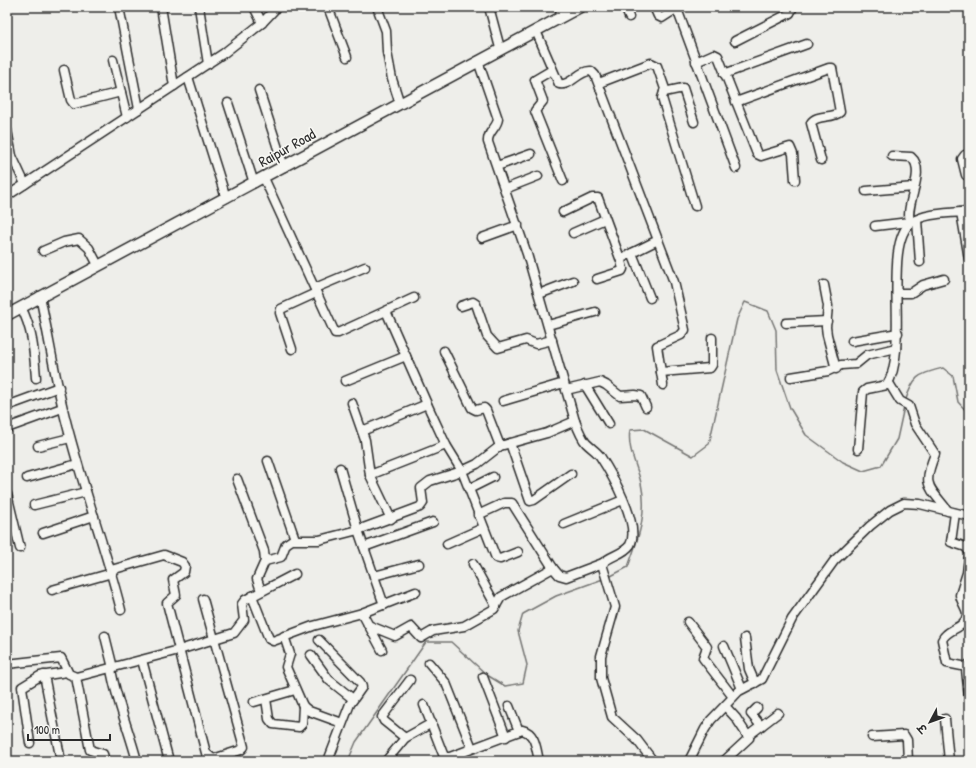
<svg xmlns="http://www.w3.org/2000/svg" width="976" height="768" viewBox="0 0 976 768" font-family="'Patrick Hand','Playpen Sans Deva',sans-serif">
	<rect width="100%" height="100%" fill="#eeeeea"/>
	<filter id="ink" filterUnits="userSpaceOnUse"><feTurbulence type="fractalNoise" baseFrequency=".025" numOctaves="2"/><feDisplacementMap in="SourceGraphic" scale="8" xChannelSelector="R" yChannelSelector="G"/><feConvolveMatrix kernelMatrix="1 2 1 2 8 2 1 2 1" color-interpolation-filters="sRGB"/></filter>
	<g filter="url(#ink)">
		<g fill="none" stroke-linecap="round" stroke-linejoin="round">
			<g stroke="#757573" stroke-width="1.5">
				<path d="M 905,402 C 914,375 917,375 943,368 L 953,376 L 958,402 L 969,414"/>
				<path d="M 609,577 L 628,567 C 638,539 648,514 641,483 C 637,465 627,449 630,430 L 644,429 L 693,456 L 709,444 L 737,319 L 745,302 L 768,311 L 776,330 L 777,370 L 790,408 L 806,435 L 843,462 L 863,471 L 881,466 L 897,439 L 904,407"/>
				<path d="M 348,761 L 356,742 L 426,642 L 451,642 L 487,675 L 505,686 L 523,683 L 527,665 L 518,631 L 523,614 L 556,596 L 603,579"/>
			</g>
			<g stroke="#2b2b2b" stroke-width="11">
				<g id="minor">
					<path d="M 119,7 L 139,109"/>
					<path d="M 161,7 L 174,86"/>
					<path d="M 199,7 L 208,64"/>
					<path d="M 254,7 L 262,23"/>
					<path d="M 328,7 L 347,57"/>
					<path d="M 377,7 L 386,31 L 387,52 L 392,79 L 400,104"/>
					<path d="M 489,7 L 500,48"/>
					<path d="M 559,7 L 563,16"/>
					<path d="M 625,7 L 629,17"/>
					<path d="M 654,7 L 658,16 L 662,18 L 679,7"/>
					<path d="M 677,9 L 736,168"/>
					<path d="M 536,31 L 559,84 C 570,87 579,70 591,71 L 595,75 L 674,282 L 685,330 L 681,335 L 657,346 L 663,385"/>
					<path d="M 735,41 L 790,13 L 793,7"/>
					<path d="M 113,60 L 127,117"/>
					<path d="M 478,61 L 498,119 C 497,128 487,132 488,142 L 527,254 L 575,421 C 578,429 581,437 586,443 C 591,448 596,451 600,456 C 611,473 641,525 630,545 C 623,555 610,555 602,564 L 615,607 L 601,656 L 601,678 L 612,717 L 637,740 L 653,761"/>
					<path d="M 696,62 L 714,54 L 718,56 L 757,154 L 761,156 L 790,147 L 793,154 L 795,180"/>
					<path d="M 64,70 L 71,100 L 74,104 L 121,92"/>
					<path d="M 552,70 L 535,80 L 543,101 L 535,111 L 563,181"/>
					<path d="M 724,74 L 807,44"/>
					<path d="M 188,77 L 226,198"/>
					<path d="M 599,83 L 651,63 L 657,66 L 665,89 L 662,98 L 695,206"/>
					<path d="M 259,90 L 284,167"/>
					<path d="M 664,92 L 683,88 L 694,122"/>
					<path d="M 736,102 L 829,68 L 832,68 L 840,112 C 833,119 816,114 811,123 L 821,160"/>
					<path d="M 228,103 L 254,183"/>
					<path d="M 7,130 L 12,156 L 25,184"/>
					<path d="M 892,156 L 911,157 C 928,171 902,208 911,223"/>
					<path d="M 497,166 L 531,154"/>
					<path d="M 966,175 L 962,159 L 965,155 L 969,154"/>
					<path d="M 264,178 L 335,333 L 338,333 L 414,298"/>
					<path d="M 505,189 L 538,176"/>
					<path d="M 866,191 L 914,187"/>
					<path d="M 7,196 L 224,53 L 262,23 L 277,7"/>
					<path d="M 563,212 L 592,198 L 598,198 L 621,261"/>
					<path d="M 961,212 L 969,259"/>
					<path d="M 917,220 L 920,262"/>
					<path d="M 875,226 L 909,222"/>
					<path d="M 573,233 L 605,219"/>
					<path d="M 482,238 L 518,225"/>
					<path d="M 43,251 L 64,242 L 79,239 L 89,248 L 98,265"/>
					<path d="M 632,253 L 650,298"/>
					<path d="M 597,279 L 622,271 L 623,269 L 621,261 L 622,258 L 658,240"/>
					<path d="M 824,285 L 828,306 L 826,327 L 827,335 L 836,369"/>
					<path d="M 315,288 L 365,267"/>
					<path d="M 897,293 L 911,293 L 923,285 L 944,279"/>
					<path d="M 539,294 L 573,281"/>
					<path d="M 40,296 C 48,333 54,372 63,409 C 79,477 104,542 121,610"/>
					<path d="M 461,306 L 473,302 L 476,304 L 487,336 L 498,348 L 526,340 L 536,344 L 552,340"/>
					<path d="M 21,307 C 33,330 34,352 36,378"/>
					<path d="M 386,311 L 427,404 L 446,445 L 462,471 L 496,558 L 500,559 L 518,552"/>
					<path d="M 786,323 L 827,321"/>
					<path d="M 548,325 L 595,312"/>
					<path d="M 852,341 L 898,333"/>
					<path d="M 292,349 L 280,313 L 281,309 L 316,293"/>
					<path d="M 444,351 L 472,408 L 476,410 L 484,408 L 486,410 L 500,446"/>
					<path d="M 661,372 L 710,368 L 712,365 L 712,338"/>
					<path d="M 791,377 L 828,371 L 841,365 L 856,364 L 867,355 L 896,348"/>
					<path d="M 345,381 L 406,356"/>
					<path d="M 889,383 L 900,401 L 909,406 L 915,424 L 935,454 C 922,486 928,485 948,511"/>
					<path d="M 585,385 L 609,424"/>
					<path d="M 566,390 L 600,382 L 606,385 L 620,396 L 635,395 L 641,396 L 646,407"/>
					<path d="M 503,401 L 564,383"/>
					<path d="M 352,403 L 365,440 L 370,475 L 391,519"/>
					<path d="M 7,406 L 59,387"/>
					<path d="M 7,428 L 62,408"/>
					<path d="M 362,431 L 427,404"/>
					<path d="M 510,443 L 530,501 L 534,500 L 571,474"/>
					<path d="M 38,446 L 70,438"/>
					<path d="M 858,449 L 863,392 L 867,389 L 887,385 C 910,348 881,243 912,222 C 928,212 951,214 969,211"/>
					<path d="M 268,461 L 295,539"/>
					<path d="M 340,468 L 358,530 L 384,605"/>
					<path d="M 370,475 L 446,445"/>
					<path d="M 27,478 L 77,464"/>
					<path d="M 237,479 L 264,551 L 265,561 L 257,579 L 261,591"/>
					<path d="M 469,489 L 493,477"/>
					<path d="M 7,494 L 20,548"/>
					<path d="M 34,505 L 86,492"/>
					<path d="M 955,513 L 951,542 L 966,547 L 969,552"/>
					<path d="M 478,515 L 504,503 L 512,503 L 553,568 L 559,575 L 566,577 L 603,563"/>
					<path d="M 564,524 L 623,500"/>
					<path d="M 43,533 L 94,516"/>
					<path d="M 447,544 L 483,528"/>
					<path d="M 364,547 L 433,522"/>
					<path d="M 265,561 L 281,557 L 286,544 L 292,540 L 319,540 L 358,530 L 420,507 L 423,503 L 421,488 L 430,481 L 462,471 L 477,464 L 500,446 L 547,433 L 575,421"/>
					<path d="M 473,564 L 496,606"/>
					<path d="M 111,570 L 164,555 L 182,562 L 185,566 L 184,572 L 173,580 L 176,595 L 167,603 L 206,753 L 213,759 L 241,750 L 244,747 L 203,599"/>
					<path d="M 374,576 L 419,564"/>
					<path d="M 52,590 L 112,573"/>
					<path d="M 252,596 L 269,639 L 273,641 L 313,626 L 362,613 L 416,592"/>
					<path d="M 362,613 L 382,650"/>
					<path d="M 688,622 L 707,647 L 703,658 L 733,697"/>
					<path d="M 368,625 L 395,636 L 411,627 L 421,638 L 433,631 L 464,626 L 494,609 L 501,597 L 553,568"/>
					<path d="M 105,636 L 113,668"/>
					<path d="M 284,636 L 290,654 L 286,667 L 303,706 L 309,711 L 342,723"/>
					<path d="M 745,638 L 749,669 L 755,683"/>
					<path d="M 319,640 L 360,682 L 362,687 L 350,704 L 328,761"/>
					<path d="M 724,646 L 742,689"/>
					<path d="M 311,655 L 329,680 L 353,699"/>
					<path d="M 142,660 L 169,761"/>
					<path d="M 429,663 L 446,683 L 472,748"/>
					<path d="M 7,664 L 61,658 L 69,674 L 76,677 L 90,750 L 103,754 L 105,761"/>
					<path d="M 969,664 L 966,669 L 969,698"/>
					<path d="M 967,667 L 947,663 L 942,640 C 947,628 967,629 967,613 C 966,607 961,602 960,595 L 967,573 L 969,558"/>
					<path d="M 111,669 C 116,700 129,730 137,761"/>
					<path d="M 44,675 L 61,761"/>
					<path d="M 76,677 L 179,650 L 234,633 L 244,620 L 242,604 L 245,600 L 295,574"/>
					<path d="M 483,677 L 506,737"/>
					<path d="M 266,699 L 269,719 L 273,724 L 299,727 L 302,724 L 303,706"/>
					<path d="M 254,702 L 295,690"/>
					<path d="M 424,705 L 443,754 L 445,757 L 450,757 L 522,730 C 536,733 536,749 539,761"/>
					<path d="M 509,706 L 519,731"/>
					<path d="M 757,708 L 751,714 L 761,726"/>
					<path d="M 945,719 L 949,761"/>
					<path d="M 748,736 L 778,713"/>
					<path d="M 872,737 L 904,735 L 907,740 L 908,761"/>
					<path d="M 405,738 L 432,723"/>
					<path d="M 30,743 L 22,687 L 40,676 L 67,672"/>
					<path d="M 386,761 L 405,738 L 384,721 L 382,717 L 410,680"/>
					<path d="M 689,761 L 705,729 L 711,720 L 739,691 L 762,679 L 792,619 L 834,561 L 870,526 L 890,510 L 904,503 L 920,504 L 969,516"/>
					<path d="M 724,761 L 749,738 L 736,718 L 725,706"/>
				</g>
			</g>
			<g stroke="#2b2b2b" stroke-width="13">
				<path id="major" d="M 7,315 L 580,7"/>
			</g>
			<use href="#minor" stroke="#f6f6f2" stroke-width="8"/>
			<use href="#major" stroke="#f6f6f2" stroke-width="10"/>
		</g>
	</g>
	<g text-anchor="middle" stroke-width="3.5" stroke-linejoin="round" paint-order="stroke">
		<g font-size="15" fill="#2b2b2b" stroke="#f6f6f2">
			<text transform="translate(287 148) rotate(-29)" y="5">Raipur Road</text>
		</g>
	</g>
	<rect width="976" height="768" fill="none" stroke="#f6f6f2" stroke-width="24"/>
	<rect x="12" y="12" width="952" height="744" fill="none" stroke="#2b2b2b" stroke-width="1.5" filter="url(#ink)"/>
	<g transform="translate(930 722) rotate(229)" stroke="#f6f6f2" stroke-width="3" paint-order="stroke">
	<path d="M0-3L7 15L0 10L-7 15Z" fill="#2b2b2b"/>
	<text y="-6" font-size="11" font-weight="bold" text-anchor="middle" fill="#2b2b2b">उ</text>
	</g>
	<path d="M28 734v6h82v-6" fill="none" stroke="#2b2b2b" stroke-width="2"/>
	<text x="34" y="734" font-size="12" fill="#2b2b2b" stroke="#f6f6f2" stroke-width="3" paint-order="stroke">100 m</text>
</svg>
